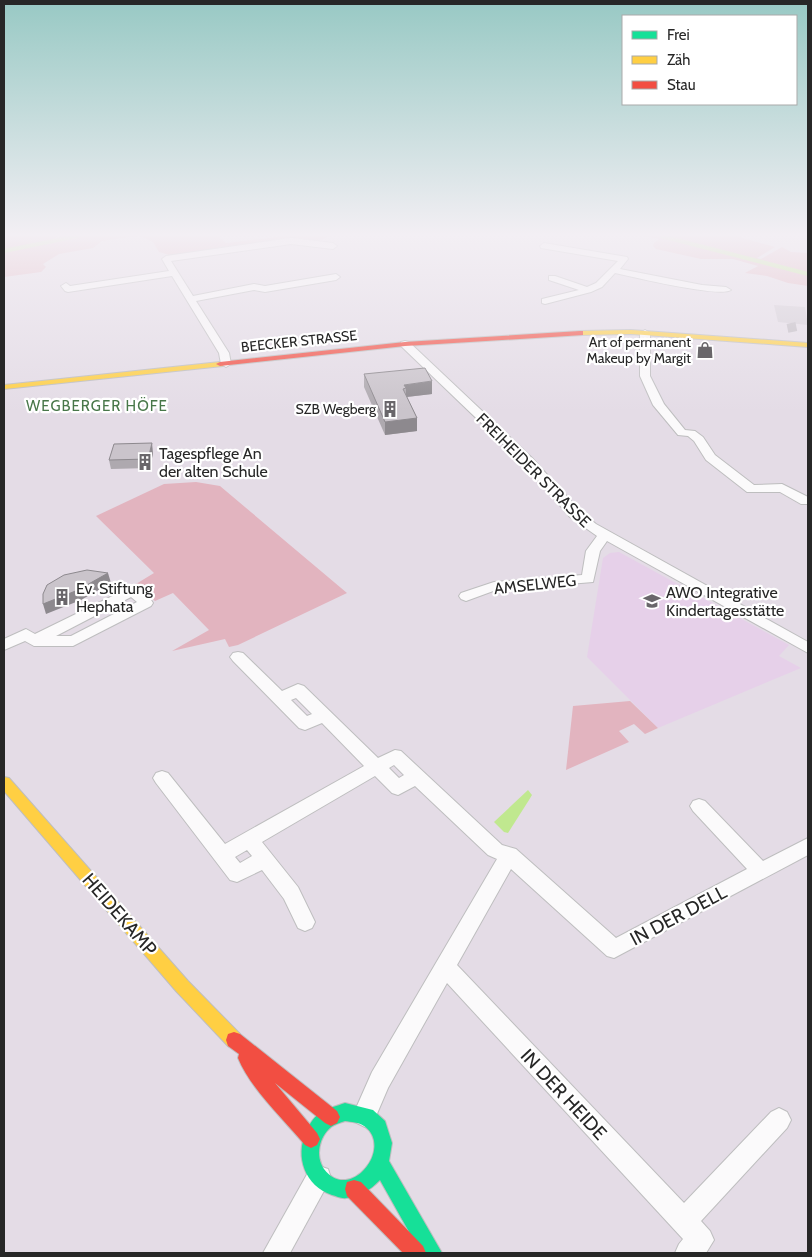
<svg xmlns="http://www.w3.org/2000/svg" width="812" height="1257" viewBox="0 0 812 1257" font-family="Cabin,sans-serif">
	<rect width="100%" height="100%" fill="#e4dce6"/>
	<path fill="#e6d0e9" d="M 619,552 L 789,645 L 779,656 L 801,668 L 658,728 L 587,657 L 603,558 L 610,553 Z"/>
	<g fill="#e2b4bf">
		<path d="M 4,236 L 55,236 L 56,238 L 62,236 L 137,236 L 102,241 L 93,248 L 59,254 L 43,264 L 46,267 L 41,272 L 4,277 Z"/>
		<path d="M 140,236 L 218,236 L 226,243 L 285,236 L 329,236 C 319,243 301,243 290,238 L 236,248 L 222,247 L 173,256 L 159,252 L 153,242 Z"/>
		<path d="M 645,236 L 736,236 L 775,247 L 757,258 L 761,259 L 782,247 L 791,252 L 808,253 L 808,286 L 788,283 L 767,276 L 745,273 L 758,266 L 733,259 L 701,259 L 656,249 L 653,246 L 654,243 L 659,239 Z"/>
		<path d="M 196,482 L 220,486 L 347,593 L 238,645 L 229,647 L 225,639 L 172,651 L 209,630 L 173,593 L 155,601 L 136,584 L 154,573 L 96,516 L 164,484 Z"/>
		<path d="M 630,701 L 658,728 L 645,734 L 634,724 L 619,731 L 629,742 L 566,770 L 573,706 Z"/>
	</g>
	<path fill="#d3ccd5" d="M 774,305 L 805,307 L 808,325 L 778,322 Z"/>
	<path fill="#c0e88f" d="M 528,790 L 532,795 L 529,800 L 508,833 L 504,832 L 494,822 Z"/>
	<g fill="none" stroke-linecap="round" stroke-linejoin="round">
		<g stroke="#c0e88f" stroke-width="4">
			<path d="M 661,236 L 808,274"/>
			<path d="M 4,251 L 77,236"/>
		</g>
		<path stroke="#beb8c0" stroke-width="9" stroke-dasharray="9 4.5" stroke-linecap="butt" d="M 791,323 L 793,333"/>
		<g stroke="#bebebf" stroke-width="2">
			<g id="street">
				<path d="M 291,238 L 333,243 L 337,246 L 333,249 L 291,244 L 171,261 L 193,296 L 254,284 L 265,286 L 336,274 L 340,277 L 336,280 L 265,292 L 254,290 L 196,301 L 229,353 L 231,364 L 226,367 L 221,364 L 219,353 L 172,276 L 68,292 L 65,291 L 61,286 L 66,283 L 70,286 L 169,271 L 162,259 L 166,256 Z"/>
				<path d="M 544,243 L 627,257 L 628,259 L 620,269 L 702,285 L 726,287 L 731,290 C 720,298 633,277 615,273 L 602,287 L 591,292 L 545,304 L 542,303 L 542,299 L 579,290 L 549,280 L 549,276 L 555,276 L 587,287 L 596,283 L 618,261 L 541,248 L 540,246 Z"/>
				<path d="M 645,330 L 650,333 L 650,376 L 664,404 L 685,430 L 695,431 L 703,437 L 715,455 L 754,485 L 782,484 L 808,497 L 808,504 L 801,504 L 780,492 L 747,492 L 706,460 L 694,441 L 688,436 L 678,435 L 653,405 L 640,376 L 640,333 Z"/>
				<path d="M 405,341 L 409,342 L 532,458 L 580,511 L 596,524 L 808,642 L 808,653 L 607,541 L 600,551 L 593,582 L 496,590 L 466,601 L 461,599 L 459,596 L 461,593 L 494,582 L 582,575 L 586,551 L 597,536 L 570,517 L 524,464 L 401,346 L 401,342 Z"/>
				<path d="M 133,586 C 141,588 149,596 153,603 L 151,606 L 73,646 L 34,646 L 25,641 L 4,650 L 4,639 L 26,629 L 35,634 ZM 131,597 L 137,602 L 71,636 L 56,636 Z"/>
				<path d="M 238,652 L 243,653 L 282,691 L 298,684 L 304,686 L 378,758 L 395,750 L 401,751 L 502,845 L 516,849 L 616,938 L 747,869 L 693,811 L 690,806 L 693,801 L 699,799 L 705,801 L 763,861 L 808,838 L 808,855 L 614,958 L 607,956 L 511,869 L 457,965 L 684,1203 L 771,1112 L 779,1108 L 787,1112 L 791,1120 L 787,1128 L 701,1221 L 710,1231 L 714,1240 L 706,1253 L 675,1253 L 679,1244 L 683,1239 L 447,983 L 388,1088 L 373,1123 L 365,1127 L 357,1123 L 353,1115 L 372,1072 L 497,859 L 488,855 L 415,786 L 398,795 L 392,793 L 375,776 L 262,842 L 298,887 L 315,922 L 312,928 L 305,931 L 298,928 L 284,899 L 262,870 L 237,882 L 230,880 L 156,783 L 153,778 L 156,773 L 162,771 L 168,773 L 225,844 L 364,766 L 322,723 L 305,730 L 299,728 L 233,661 L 230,657 L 233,653 ZM 296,698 L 312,714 L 307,716 L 291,700 ZM 394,765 L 404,775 L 399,778 L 389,768 ZM 247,850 L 252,856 L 240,863 L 235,857 Z"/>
				<path d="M 319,1166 L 328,1169 L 331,1178 L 290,1253 L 263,1253 L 310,1169 Z"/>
			</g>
		</g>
		<g stroke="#bebebf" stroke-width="2">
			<path id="fast" d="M 345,1103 L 373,1110 L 385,1121 L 392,1143 L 389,1161 L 442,1253 L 421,1253 L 380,1180 C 370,1190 360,1197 346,1198 C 342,1199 336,1196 332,1195 C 305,1186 295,1157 306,1132 C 309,1125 313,1118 320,1113 C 327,1108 337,1106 345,1103 ZM 345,1121 C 351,1122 359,1122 364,1126 C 395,1147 350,1204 324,1169 C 315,1156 319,1137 331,1127 C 335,1124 340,1123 345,1121 Z"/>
		</g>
		<g stroke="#bebebf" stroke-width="2">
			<g id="slow">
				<path d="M 631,330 L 808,343 L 808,347 L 631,334 L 580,335 L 576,333 L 580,331 Z"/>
				<path d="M 220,362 L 223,362 L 223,366 L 4,389 L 4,385 Z"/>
				<path d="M 4,777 L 9,778 L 188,981 L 240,1034 L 242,1040 L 240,1046 L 234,1048 L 228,1046 L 176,991 L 4,791 Z"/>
			</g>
		</g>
		<g stroke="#bebebf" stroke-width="2">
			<g id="jam">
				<path d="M 580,331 L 583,331 L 583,335 L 405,346 L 220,366 L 216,364 L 220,362 L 405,342 Z"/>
				<path d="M 234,1032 L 240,1034 L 337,1111 L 340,1117 L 337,1123 L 331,1126 L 325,1123 L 275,1083 L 317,1133 L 320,1139 L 317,1145 L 311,1148 L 305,1145 C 284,1120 250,1088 238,1058 L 239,1054 L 228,1046 L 226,1040 L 228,1034 Z"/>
				<path d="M 354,1180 L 361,1182 L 423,1246 L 426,1253 L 403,1253 L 347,1196 L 345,1189 L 347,1182 Z"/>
			</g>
		</g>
		<use href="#street" fill="#fbfafb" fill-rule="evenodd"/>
		<use href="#fast" fill="#16e098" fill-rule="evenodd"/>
		<use href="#slow" fill="#ffcf43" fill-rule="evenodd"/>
		<use href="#jam" fill="#f24e42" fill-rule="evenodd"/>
	</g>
	<g fill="#aea9af">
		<path d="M 364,374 L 432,394 L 407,397 L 417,418 L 417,431 L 385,435 L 364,387 Z"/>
		<path d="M 153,453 L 150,468 L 111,469 L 109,460 Z"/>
	</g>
	<g fill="#8d898e">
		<path d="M 432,381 L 432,394 L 406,397 L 406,388 L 404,385 Z"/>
		<path d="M 417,418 L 417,431 L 385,435 L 385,422 Z"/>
		<path d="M 152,443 L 153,453 L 150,468 L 148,459 Z"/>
		<path d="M 108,573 L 111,583 L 81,600 L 46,614 L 43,604 Z"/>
	</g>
	<g fill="#cac4cb" stroke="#8d898e">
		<path d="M 425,368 L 432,381 L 404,385 L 406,388 L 403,389 L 417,418 L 385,422 L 364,374 Z"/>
		<path d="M 152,443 L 148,459 L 109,460 L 114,444 Z"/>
		<path d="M 87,570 L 108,573 L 78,590 L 43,604 L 43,594 L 47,585 L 64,575 Z"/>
	</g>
	<linearGradient id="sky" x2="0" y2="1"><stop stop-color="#98c9c4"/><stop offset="0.57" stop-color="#f3eff4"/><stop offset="1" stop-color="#f3eff4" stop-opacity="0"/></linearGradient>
	<rect width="812" height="412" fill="url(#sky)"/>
	<defs>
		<g id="shop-bare" transform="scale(1.35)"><path d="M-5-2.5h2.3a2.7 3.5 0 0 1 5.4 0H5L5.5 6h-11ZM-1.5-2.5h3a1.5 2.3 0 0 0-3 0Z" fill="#69666a" stroke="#fff" stroke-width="2.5" paint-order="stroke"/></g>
		<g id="building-bare" transform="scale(1.35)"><path d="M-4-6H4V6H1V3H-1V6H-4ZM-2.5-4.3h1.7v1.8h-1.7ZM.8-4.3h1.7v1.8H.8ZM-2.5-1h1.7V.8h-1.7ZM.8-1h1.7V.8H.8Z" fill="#69666a" stroke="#fff" stroke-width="2.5" paint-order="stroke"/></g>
		<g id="school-bare" transform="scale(1.35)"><path d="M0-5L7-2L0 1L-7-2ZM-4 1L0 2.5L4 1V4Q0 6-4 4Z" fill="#69666a" stroke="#fff" stroke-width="2.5" paint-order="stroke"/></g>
	</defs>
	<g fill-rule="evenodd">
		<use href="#shop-bare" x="705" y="350"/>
		<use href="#building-bare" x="390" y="409"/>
		<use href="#building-bare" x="145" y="462"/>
		<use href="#building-bare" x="62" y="597"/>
		<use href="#school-bare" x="652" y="601"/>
	</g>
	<g text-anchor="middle" stroke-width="4.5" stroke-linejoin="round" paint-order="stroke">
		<g font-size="14" fill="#272727" stroke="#fff">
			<text transform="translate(299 341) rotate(-6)" y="5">BEECKER STRASSE</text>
		</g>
		<g font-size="14" fill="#272727" stroke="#fff" text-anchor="end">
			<text x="691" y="347">Art of permanent<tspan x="691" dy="16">Makeup by Margit</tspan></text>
			<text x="376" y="414">SZB Wegberg</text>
		</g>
		<g font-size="15" letter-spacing="1" fill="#487749" stroke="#fff">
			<text x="97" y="411">WEGBERGER HÖFE</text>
		</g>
		<g font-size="16" fill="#272727" stroke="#fff" text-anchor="start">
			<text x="159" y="459">Tagespflege An<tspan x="159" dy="18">der alten Schule</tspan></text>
			<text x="76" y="594">Ev. Stiftung<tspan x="76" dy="18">Hephata</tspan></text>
			<text x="666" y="598">AWO Integrative<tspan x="666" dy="18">Kindertagesstätte</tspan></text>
		</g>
		<g font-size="16" fill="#272727" stroke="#fff">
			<text transform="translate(534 470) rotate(45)" y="6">FREIHEIDER STRASSE</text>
			<text transform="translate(535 584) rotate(-6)" y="6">AMSELWEG</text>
		</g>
		<g font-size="19" fill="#272727" stroke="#fff">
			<text transform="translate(120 914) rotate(49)" y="7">HEIDEKAMP</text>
			<text transform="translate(678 915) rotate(-28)" y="7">IN DER DELL</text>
			<text transform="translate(564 1094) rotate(47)" y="7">IN DER HEIDE</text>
		</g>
	</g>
	<rect width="812" height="1257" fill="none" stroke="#272727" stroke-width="10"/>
	<rect x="622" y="15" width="175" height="90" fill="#ffffff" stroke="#a9a9a9"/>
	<rect x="632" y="31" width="25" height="8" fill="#16e098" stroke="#a9a9a9"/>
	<text x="667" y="40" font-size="15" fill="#272727">Frei</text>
	<rect x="632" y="56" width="25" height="8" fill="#ffcf43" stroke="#a9a9a9"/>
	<text x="667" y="65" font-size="15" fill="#272727">Zäh</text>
	<rect x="632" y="81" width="25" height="8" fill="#f24e42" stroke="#a9a9a9"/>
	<text x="667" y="90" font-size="15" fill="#272727">Stau</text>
</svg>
